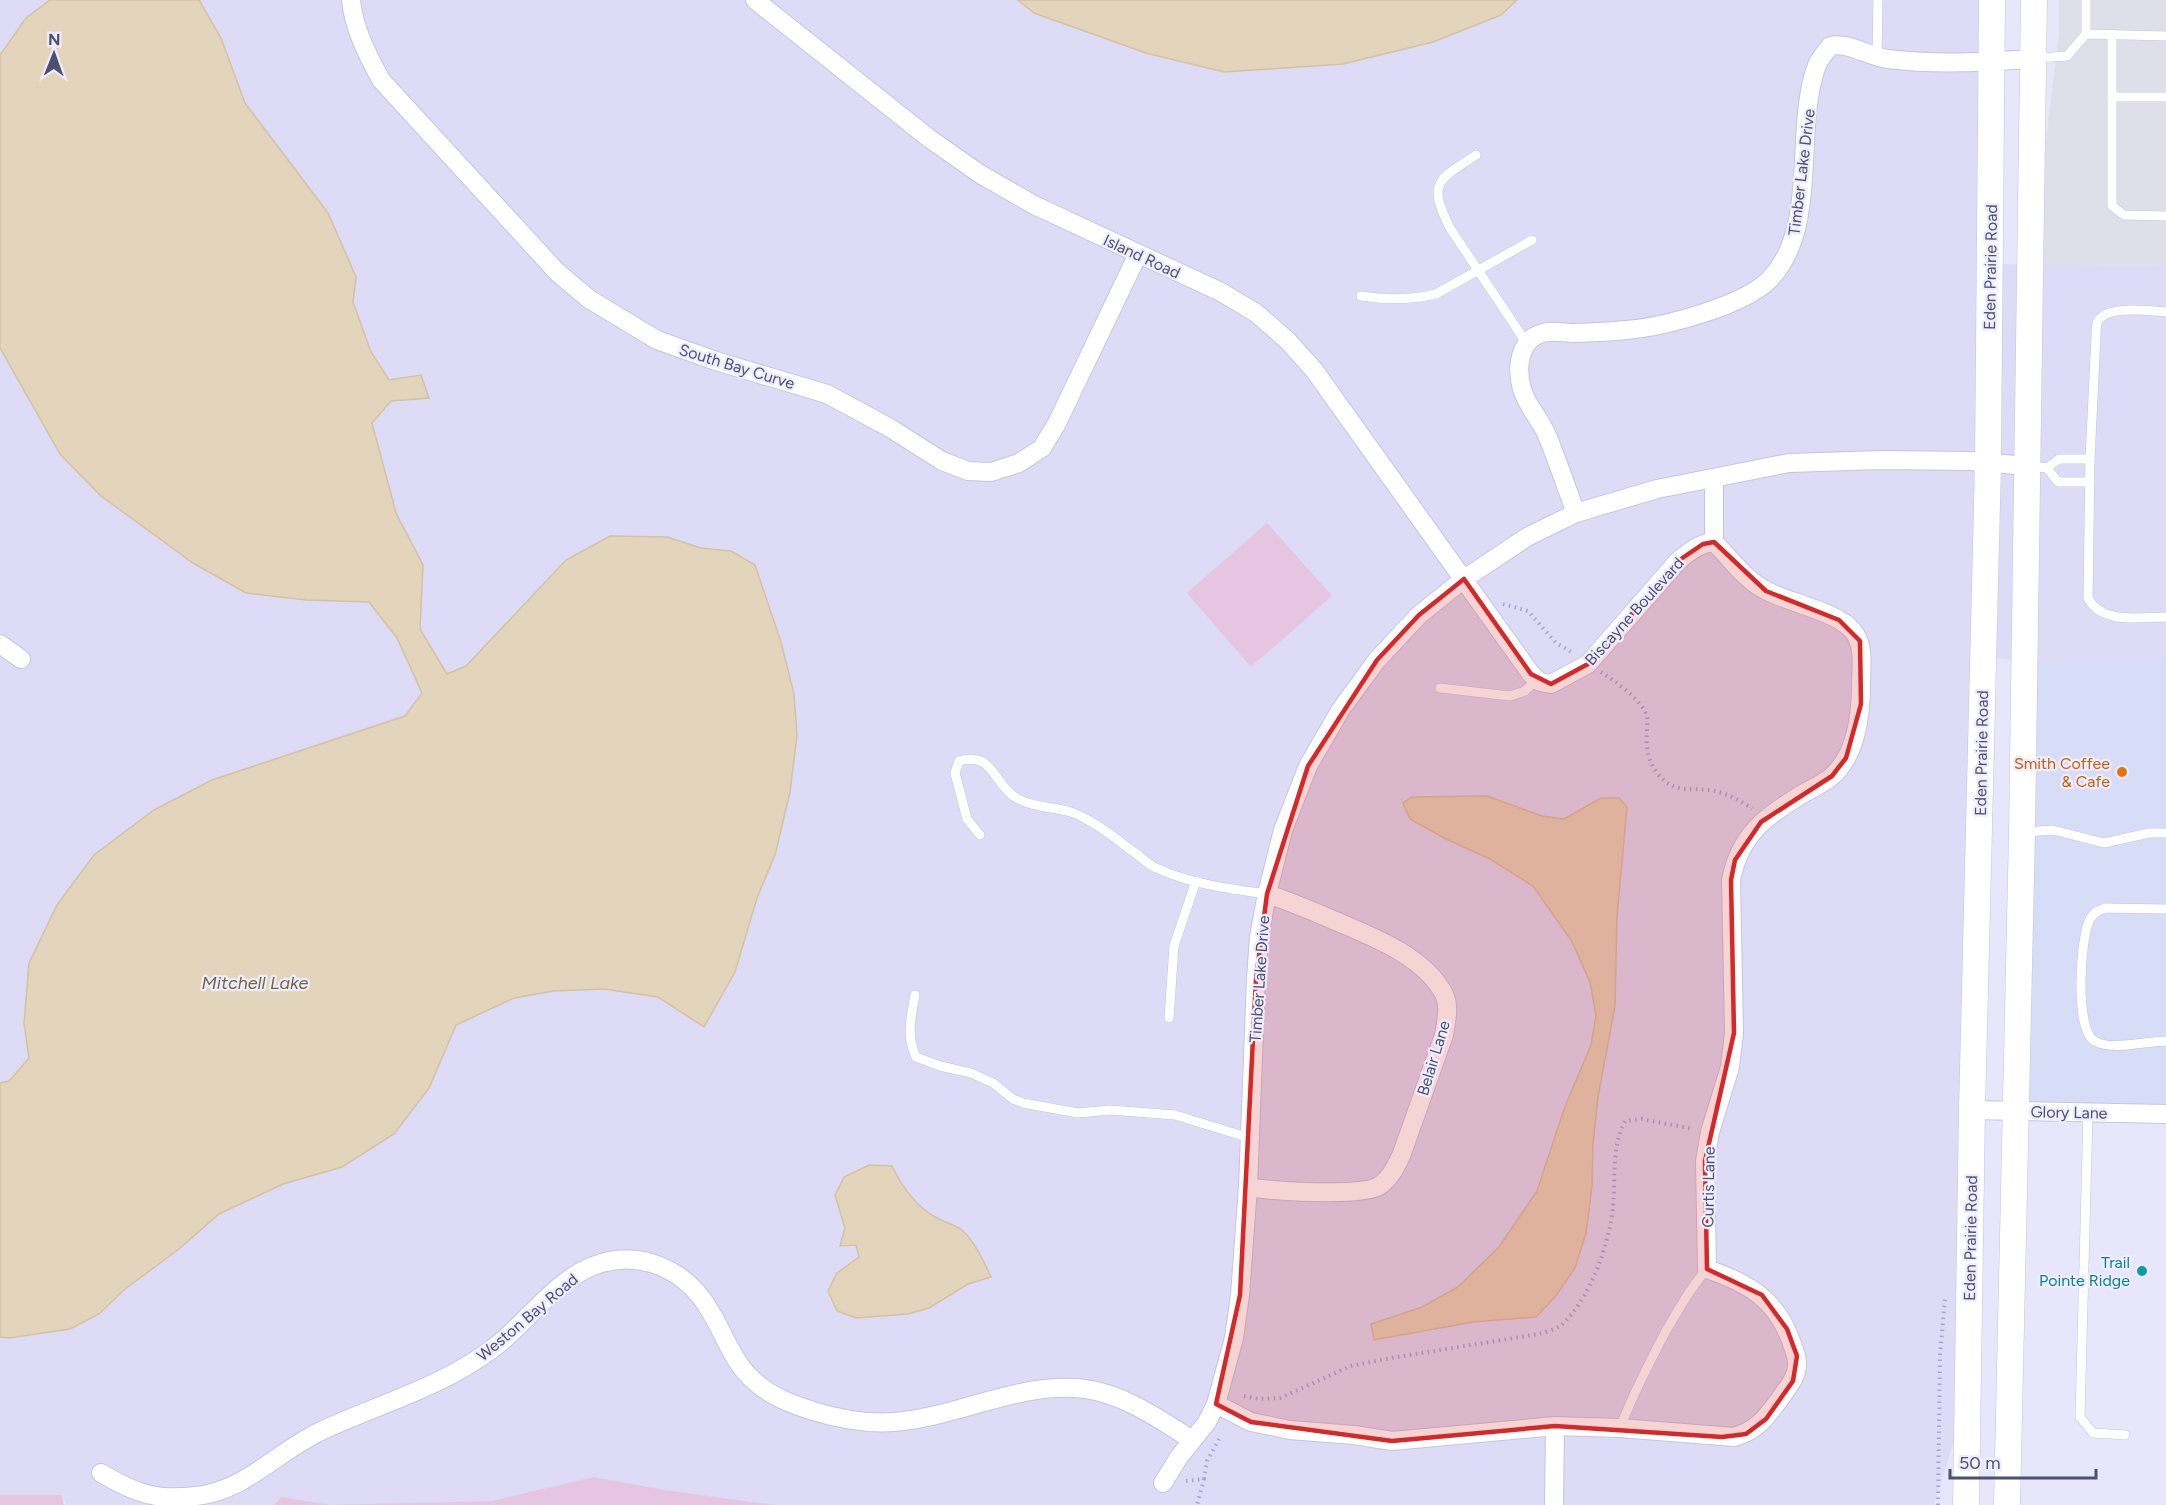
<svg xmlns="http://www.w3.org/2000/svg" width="2166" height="1505" viewBox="0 0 2166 1505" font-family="Figtree,sans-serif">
	<rect width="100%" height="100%" fill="#e8e6fa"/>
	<g fill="#dddbf6">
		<path d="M 0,0 L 50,0 L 26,18 L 0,55 Z"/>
		<path d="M 198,0 L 1018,0 L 1034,13 L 1146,53 L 1224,72 L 1343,64 L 1433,42 L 1501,15 L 1517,0 L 1992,0 L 1990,264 L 2166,266 L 2166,661 L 2024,661 L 1984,657 L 1968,1395 L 1934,1505 L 66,1505 L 61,1495 L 0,1495 L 0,1337 L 9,1338 L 70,1329 L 99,1314 L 125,1289 L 179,1249 L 219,1214 L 283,1184 L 342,1167 L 394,1134 L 429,1088 L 456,1025 L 513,998 L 553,991 L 604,989 L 658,997 L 704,1026 L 775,855 L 790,792 L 797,735 L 794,694 L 781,642 L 731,551 L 701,548 L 667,537 L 566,560 L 466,666 L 447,674 L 420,629 L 423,565 L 396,513 L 372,423 L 391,401 L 429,398 L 421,375 L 389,380 L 371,352 L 353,302 L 356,277 L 282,155 L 245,103 L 221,38 Z"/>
		<path d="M 0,348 L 18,382 L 101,496 L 193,563 L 245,593 L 307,600 L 369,602 L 397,638 L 422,693 L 405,716 L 212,780 L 154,810 L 24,1023 L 29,1058 L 9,1081 L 0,1083 Z"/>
	</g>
	<path fill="#d7ddf6" d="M 2024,661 L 2166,661 L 2166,1113 L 2016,1112 Z"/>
	<path fill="#dfdfea" d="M 2059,0 L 2166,0 L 2166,266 L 2031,265 L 2059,34 Z"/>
	<g fill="#e6c5e3">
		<path d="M 1267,523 L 1332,596 L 1251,667 L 1187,593 Z"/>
		<path d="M 594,1477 L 664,1490 L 774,1505 L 274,1505 L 281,1497 L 330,1505 L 492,1501 Z"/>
		<path d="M 0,1495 L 61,1495 L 64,1505 L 0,1505 Z"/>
	</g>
	<g fill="#e2d5bc" stroke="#d3c3a3" stroke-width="1.5">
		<path d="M 50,0 L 199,0 L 221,38 L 245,103 L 328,213 L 356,277 L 353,302 L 371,352 L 389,380 L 421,375 L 429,398 L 391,401 L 372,423 L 396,513 L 423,565 L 420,629 L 447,674 L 466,666 L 566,560 L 610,536 L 667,537 L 701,548 L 731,551 L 755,565 L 781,642 L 794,694 L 797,735 L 790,792 L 775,855 L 757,898 L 735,972 L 704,1027 L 658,997 L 604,989 L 553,991 L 514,998 L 456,1025 L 429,1088 L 394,1134 L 342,1167 L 283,1184 L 219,1214 L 179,1249 L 125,1289 L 99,1314 L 70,1329 L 9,1338 L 0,1337 L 0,1083 L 9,1081 L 29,1058 L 24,1023 L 29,963 L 57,905 L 94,855 L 154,810 L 212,780 L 405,716 L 422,693 L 397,638 L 369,602 L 307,600 L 246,593 L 193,563 L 101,496 L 60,454 L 0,348 L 0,55 L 26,18 Z"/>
		<path d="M 1018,0 L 1517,0 L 1501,15 L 1433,42 L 1343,64 L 1224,72 L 1146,53 L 1034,13 Z"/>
		<path d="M 1487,796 L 1542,816 L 1564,819 L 1601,798 L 1619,798 L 1627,807 L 1617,916 L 1615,1006 L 1598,1097 L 1593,1144 L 1592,1187 L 1586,1233 L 1575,1268 L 1555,1297 L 1536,1317 L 1473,1322 L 1374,1340 L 1371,1324 L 1422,1307 L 1458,1287 L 1499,1247 L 1537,1191 L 1564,1109 L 1591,1045 L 1596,1015 L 1590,982 L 1571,940 L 1533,886 L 1490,859 L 1444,838 L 1410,819 L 1403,803 L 1412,797 Z"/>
		<path d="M 869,1165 L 892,1166 C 902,1187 916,1207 937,1218 C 944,1222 955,1225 962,1230 C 975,1242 984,1262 991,1277 L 968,1284 L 929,1308 L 908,1314 L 856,1318 L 837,1311 L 828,1291 L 837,1273 L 859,1257 L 856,1245 L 840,1246 L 845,1228 L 835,1195 L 844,1177 Z"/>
	</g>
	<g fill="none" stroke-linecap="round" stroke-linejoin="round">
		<g stroke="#c5c5e0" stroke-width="10">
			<g id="service">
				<path d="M 2086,34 L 2166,36"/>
				<path d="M 2112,35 L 2112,206 L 2124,215 L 2166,216"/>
				<path d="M 1877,58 L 1878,0"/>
				<path d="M 2036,58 L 2067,56 L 2086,34 L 2086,0"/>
				<path d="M 2112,97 L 2166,97"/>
				<path d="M 1476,155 C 1438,180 1427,182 1450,228 L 1527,344"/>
				<path d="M 1361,296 C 1387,300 1410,300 1436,294 L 1532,240"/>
				<path d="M 2166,312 C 2150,311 2107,305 2098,321 C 2096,325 2096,331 2096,335 L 2090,459 L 2088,598 C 2102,625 2140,617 2166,617"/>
				<path d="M 2029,466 L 2047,468 L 2059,459 L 2090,459"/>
				<path d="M 2047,468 L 2058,482 L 2090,482"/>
				<path d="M 1440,688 L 1510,696 L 1525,691 L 1537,679"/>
				<path d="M 2024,832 L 2053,830 L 2104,843 L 2149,833 L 2166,833"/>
				<path d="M 980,835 L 967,819 L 955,773 L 959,761 C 993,751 993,783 1015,797 C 1033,809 1058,806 1076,814 C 1097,823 1116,839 1134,852 C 1141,857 1148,864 1156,868 C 1191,884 1229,889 1267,894"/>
				<path d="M 2166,909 L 2105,908 C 2098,911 2094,912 2090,919 C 2080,938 2075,1025 2093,1040 C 2109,1052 2146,1041 2166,1041"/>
				<path d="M 915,995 C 911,1017 906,1036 916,1057 L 940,1066 L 971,1073 L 993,1083 L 1013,1099 L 1023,1103 L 1078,1113 L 1110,1110 L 1175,1115 L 1250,1138"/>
				<path d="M 1169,1018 L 1174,946 L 1196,881"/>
				<path d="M 2088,1113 L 2080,1417 L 2093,1433 L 2125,1435"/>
				<path d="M 1620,1428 C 1633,1394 1649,1363 1666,1331 C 1679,1309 1690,1288 1707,1269"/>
			</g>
		</g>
		<g stroke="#c5c5e0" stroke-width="20">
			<g id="minor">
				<path d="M 351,0 C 354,29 367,54 381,80 L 557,272 L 589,299 L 657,340 L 716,361 L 827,394 L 890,428 L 942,461 L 968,471 L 991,472 L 1019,463 L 1042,448 L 1057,423 L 1138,254"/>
				<path d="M 755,0 L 930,139 L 980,174 L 1034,205 L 1221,292 L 1256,313 L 1287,340 L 1314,370 L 1531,674 L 1540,682 L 1551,684 L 1588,664 L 1678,561 C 1690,551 1698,544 1714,542"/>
				<path d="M 1576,513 C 1566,487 1557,459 1546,433 C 1539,418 1526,404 1522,389 C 1517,372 1518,350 1532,338 C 1536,335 1544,332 1549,332 C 1558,331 1567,333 1576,333 C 1593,332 1610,332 1626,330 C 1663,327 1744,306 1770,279 C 1820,226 1793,129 1817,65 C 1820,58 1826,52 1830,46 C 1851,42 1868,57 1888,59 C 1937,65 1985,62 2033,59"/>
				<path d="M 0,644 L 21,659"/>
				<path d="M 1972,1110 L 2166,1114"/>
				<path d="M 1248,1187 C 1271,1191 1360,1197 1379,1186 C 1390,1179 1395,1168 1401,1156 L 1444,1035 C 1446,1022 1450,1006 1444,994 C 1424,955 1368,935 1331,919 C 1310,910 1289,901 1267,894"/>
				<path d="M 1216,1404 L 1251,1422 L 1290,1430 L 1354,1435 L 1392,1441 L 1555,1426 L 1620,1428 L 1734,1437 C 1756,1431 1766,1418 1779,1400 C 1785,1391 1793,1383 1796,1372 C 1799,1361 1795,1352 1791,1341 C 1776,1299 1748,1283 1707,1269 L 1705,1161 L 1710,1132 L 1730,1067 L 1734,1033 L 1731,880 C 1740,834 1766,816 1804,793 C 1813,788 1824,783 1831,777 C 1857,755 1861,715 1861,684 C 1861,666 1865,646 1853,631 C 1838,612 1790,603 1767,591 C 1745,580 1731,559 1714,542 L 1714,479"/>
				<path d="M 101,1473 C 135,1493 156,1501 196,1496 C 244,1491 275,1454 317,1433 C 375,1405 439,1389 492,1349 C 525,1325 554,1281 593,1266 C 639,1248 686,1269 710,1311 C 725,1335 732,1361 753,1380 C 770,1396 791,1404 813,1411 C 839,1419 867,1424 894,1422 C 959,1417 1019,1381 1085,1389 C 1124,1394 1159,1419 1192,1440"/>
				<path d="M 1163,1483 L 1179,1457 L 1207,1422 L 1216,1404 L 1234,1338 L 1240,1295 L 1248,1187 L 1256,979 L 1259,937 L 1267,894 L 1283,830 L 1308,766 L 1341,709 L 1377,660 L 1419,615 L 1464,579 L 1527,537 L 1576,513 L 1657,489 L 1789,463 L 1881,460 L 1971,461 L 2026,466"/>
				<path d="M 1554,1505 L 1555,1426"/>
			</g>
		</g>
		<g stroke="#c3c3e4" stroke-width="27">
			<g id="secondary">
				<path d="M 1966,1505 L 1972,1110 L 1988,464 L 1992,0"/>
				<path d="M 2007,1505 L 2022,832 L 2034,0"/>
			</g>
		</g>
		<g stroke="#a3a7d2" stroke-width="4" stroke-dasharray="1.5 4.5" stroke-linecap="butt">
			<path d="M 1503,604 L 1528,611 L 1556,643 L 1573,653"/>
			<path d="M 1601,672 C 1615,681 1642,700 1647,716 C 1648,720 1647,725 1647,729 C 1646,745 1647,760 1657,773 C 1675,796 1691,786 1715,791 C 1728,794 1742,801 1752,809"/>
			<path d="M 1244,1396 L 1259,1399 L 1280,1398 L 1351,1366 L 1391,1358 L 1539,1334 C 1545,1332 1554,1330 1560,1326 C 1589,1302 1610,1243 1613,1206 C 1616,1177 1611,1147 1625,1121 L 1642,1119 L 1693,1129"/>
			<path d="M 1204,1479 L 1207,1461 L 1219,1439"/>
			<path d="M 1186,1481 L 1204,1479 L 1197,1505"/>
			<path d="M 1938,1505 L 1940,1355 L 1945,1299"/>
		</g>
		<use href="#service" stroke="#fff" stroke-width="9"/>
		<use href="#minor" stroke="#fff" stroke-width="18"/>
		<use href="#secondary" stroke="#fff" stroke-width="26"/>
	</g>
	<path fill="#d62828" fill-opacity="0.2" stroke="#d62828" stroke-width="4.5" stroke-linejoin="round" d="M 1714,542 L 1766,591 L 1839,620 L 1860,641 L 1861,704 L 1846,758 L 1832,776 L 1761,822 L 1735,860 L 1731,880 L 1734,1033 L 1705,1161 L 1707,1269 L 1762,1295 L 1787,1329 L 1797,1356 L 1793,1381 L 1766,1419 L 1746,1434 L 1722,1437 L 1555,1426 L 1392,1441 L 1251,1422 L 1216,1404 L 1240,1295 L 1256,979 L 1267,894 L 1308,766 L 1377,660 L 1419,615 L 1464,579 L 1531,674 L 1551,684 L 1588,664 L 1678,561 L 1703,544 Z"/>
	<circle fill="#e8710a" stroke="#eeecfd" stroke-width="2" cx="2122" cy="772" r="6"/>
	<circle fill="#0f9aa8" stroke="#eeecfd" stroke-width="2" cx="2142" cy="1271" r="6"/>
	<g text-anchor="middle" stroke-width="4.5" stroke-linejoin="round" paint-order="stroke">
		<g font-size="16" fill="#4d5171" stroke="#eeecfd">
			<text transform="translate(1801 172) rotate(-83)" y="6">Timber Lake Drive</text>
			<text transform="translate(1142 256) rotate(25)" y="6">Island Road</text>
			<text transform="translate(1990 267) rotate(-89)" y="6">Eden Prairie Road</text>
			<text transform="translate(737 366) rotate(17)" y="6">South Bay Curve</text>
			<text transform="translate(1634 611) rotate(-48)" y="6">Biscayne Boulevard</text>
			<text transform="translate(1981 753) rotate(-89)" y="6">Eden Prairie Road</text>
			<text transform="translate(1259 979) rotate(-86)" y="6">Timber Lake Drive</text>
			<text transform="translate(1433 1058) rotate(-73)" y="6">Belair Lane</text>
			<text transform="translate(2069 1112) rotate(1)" y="6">Glory Lane</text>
			<text transform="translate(1708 1187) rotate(-89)" y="6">Curtis Lane</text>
			<text transform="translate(1970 1238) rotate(-89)" y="6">Eden Prairie Road</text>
			<text transform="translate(527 1317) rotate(-40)" y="6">Weston Bay Road</text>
		</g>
		<g font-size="16" fill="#c56008" stroke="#eeecfd" text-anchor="end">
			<text x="2110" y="769">Smith Coffee<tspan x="2110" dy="18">&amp; Cafe</tspan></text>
		</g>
		<g font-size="16" fill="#0d838f" stroke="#eeecfd" text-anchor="end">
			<text x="2130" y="1268">Trail<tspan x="2130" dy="18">Pointe Ridge</tspan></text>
		</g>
		<g font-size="18" font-style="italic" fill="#756542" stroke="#eeecfd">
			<text x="255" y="989">Mitchell Lake</text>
		</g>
	</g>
	<g transform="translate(54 54) rotate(1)" stroke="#eeecfd" stroke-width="4.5" paint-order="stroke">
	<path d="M0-4.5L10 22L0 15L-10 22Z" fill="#4d5171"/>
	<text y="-9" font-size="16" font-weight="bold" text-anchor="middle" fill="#4d5171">N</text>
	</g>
	<path d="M1950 1469v9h146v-9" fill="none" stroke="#4d5171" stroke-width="3"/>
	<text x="1959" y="1469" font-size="18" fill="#4d5171" stroke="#eeecfd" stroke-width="4.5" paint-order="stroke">50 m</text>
</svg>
